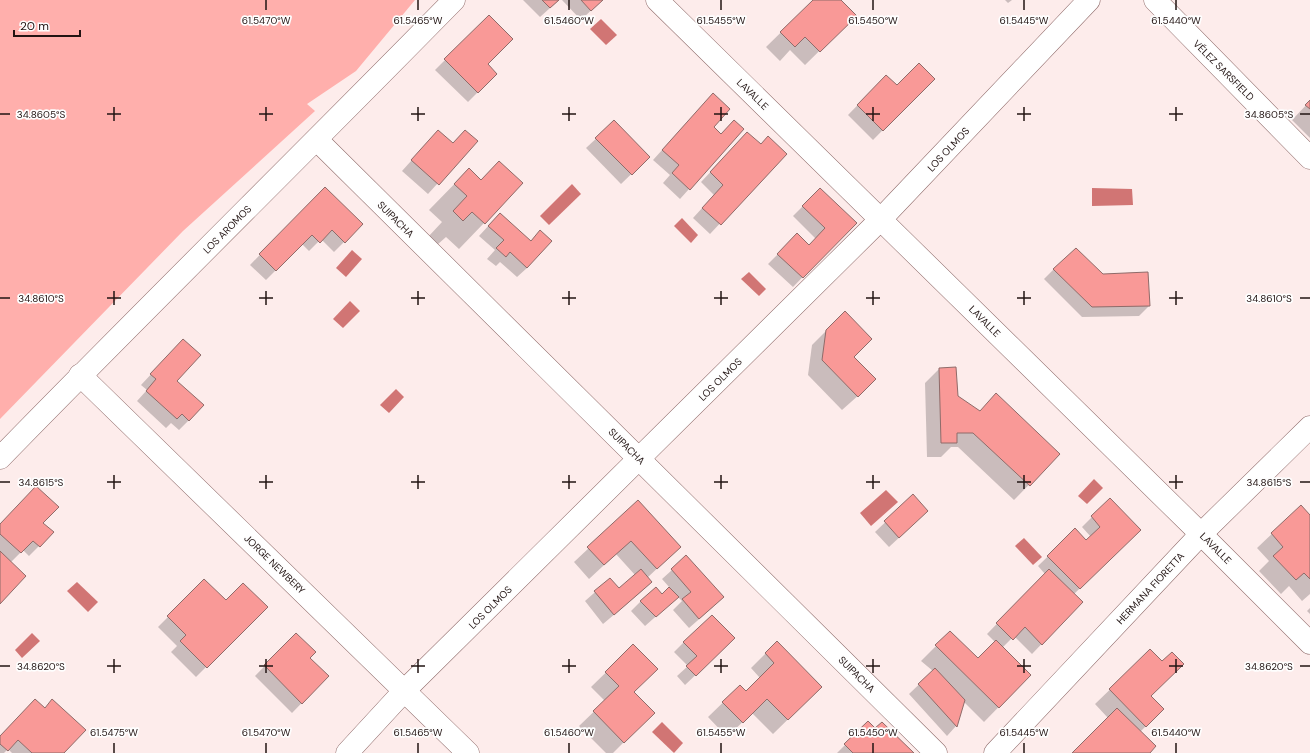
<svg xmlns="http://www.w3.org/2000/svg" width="1310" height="753" viewBox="0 0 1310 753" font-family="'DM Sans',sans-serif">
	<rect width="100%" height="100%" fill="#fdeceb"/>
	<path fill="#ffafac" d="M 0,0 L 415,0 L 356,71 L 307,104 L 315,111 L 183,231 L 0,419 Z"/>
	<g fill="#d17574">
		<path d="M 601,19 L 617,35 L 606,45 L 590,29 Z"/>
		<path d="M 572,184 L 581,194 L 549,225 L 540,216 Z"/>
		<path d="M 1092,188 L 1132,189 L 1133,205 L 1092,206 Z"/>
		<path d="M 682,218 L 698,235 L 691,243 L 674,226 Z"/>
		<path d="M 352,250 L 362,259 L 346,277 L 336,268 Z"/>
		<path d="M 749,272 L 766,289 L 759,296 L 741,279 Z"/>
		<path d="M 350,301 L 360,311 L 343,328 L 333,319 Z"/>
		<path d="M 396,389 L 404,397 L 389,413 L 380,405 Z"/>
		<path d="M 1094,479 L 1103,488 L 1087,504 L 1078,496 Z"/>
		<path d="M 886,490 L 898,502 L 871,526 L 860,513 Z"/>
		<path d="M 1024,538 L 1042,557 L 1033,565 L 1015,546 Z"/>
		<path d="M 77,582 L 98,602 L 88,612 L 67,591 Z"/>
		<path d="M 32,633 L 40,641 L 22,658 L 15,650 Z"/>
		<path d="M 662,722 L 683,743 L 674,753 L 652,732 Z"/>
	</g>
	<g fill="#0003">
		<path d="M 523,0 L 559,0 L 540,17 Z"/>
		<path d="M 562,0 L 602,0 L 581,20 Z"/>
		<path d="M 814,0 L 839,0 L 855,16 L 805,65 L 790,50 L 780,61 L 766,47 Z"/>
		<path d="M 1005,0 L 1012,0 L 1008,3 Z"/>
		<path d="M 489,16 L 486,64 L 496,74 L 468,102 L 435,70 Z"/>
		<path d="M 886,76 L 897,87 L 933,79 L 873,140 L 848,115 Z"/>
		<path d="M 1310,101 L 1310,138 L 1292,120 Z"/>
		<path d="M 703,105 L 713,127 L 689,189 L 680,199 L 663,183 L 670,175 L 653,160 Z"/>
		<path d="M 614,122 L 649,157 L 621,184 L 586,148 Z"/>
		<path d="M 465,131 L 476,141 L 428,194 L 402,171 L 429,141 L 452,144 Z"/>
		<path d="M 738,143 L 760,145 L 785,154 L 710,234 L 693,218 L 714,195 L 701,182 Z"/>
		<path d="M 499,162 L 521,183 L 484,223 L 459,249 L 446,237 L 437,245 L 428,237 L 442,222 L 429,210 L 469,169 L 481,180 Z"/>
		<path d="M 325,188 L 362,224 L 334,252 L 321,239 L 309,251 L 302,244 L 266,280 L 250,265 Z"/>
		<path d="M 820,189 L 855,223 L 793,287 L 768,264 L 797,235 L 809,246 L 816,239 L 793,216 Z"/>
		<path d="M 490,224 L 530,242 L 540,231 L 527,268 L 517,277 L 500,262 L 496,266 L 487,259 L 495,250 L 479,236 Z"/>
		<path d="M 1054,269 L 1103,275 L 1149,306 L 1139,316 L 1082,317 L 1044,279 Z"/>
		<path d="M 845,312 L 860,394 L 842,410 L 808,375 L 812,345 Z"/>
		<path d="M 183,340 L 176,381 L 189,420 L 179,430 L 171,423 L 166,428 L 137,401 L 147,390 L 141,385 Z"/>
		<path d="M 939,369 L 957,397 L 979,412 L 1059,454 L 1014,500 L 958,447 L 951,447 L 941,457 L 927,457 L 925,383 Z"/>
		<path d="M 913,496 L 917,521 L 889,547 L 875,532 Z"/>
		<path d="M 1110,499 L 1130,540 L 1074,594 L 1082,602 L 1032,654 L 1014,636 L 1002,648 L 1030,675 L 984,722 L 963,701 L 956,726 L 947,736 L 909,694 L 933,671 L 921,661 L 950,632 L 978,660 L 995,642 L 987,634 L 1045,574 L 1038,566 L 1075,530 L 1086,542 L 1091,537 L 1082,527 Z"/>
		<path d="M 638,502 L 680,547 L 647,578 L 651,582 L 641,592 L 603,624 L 585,601 L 610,579 L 619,589 L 635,575 L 616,554 L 589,579 L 574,562 Z"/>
		<path d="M 1301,506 L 1310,516 L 1310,594 L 1302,601 L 1289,586 L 1281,594 L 1259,571 L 1269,561 L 1257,548 Z"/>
		<path d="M 42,523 L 52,533 L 29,556 L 23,550 L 10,563 L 0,602 L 0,525 Z"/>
		<path d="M 672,570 L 713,607 L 689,628 L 673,610 L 682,601 L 678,597 L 645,626 L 631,611 L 641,601 L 662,595 L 670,588 L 662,579 Z"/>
		<path d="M 204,581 L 226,602 L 266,607 L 196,677 L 171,652 L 177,646 L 158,627 Z"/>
		<path d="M 1310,608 L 1310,614 L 1307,611 Z"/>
		<path d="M 296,634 L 309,658 L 328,676 L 292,713 L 255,676 Z"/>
		<path d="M 684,642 L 724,648 L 685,685 L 677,676 L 688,666 L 674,652 Z"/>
		<path d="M 777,642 L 821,687 L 773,734 L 752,713 L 727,737 L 708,717 L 740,686 L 746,692 L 760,678 L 751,668 Z"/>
		<path d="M 633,646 L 633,692 L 653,713 L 613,753 L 606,753 L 579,726 L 605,701 L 591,687 Z"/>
		<path d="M 1150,651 L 1150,696 L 1163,709 L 1140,732 L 1148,753 L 1073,753 L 1108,718 L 1095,704 Z"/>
		<path d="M 25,710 L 63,753 L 12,753 L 8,749 L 4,753 L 0,753 L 0,736 Z"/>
		<path d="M 868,722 L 875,730 L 912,753 L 837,753 Z"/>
	</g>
	<g fill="#f99997" stroke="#8f6b69">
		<path d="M 542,0 L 559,0 L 550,8 Z"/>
		<path d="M 581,0 L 603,0 L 591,11 Z"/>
		<path d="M 813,0 L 841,0 L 857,16 L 820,52 L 805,37 L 795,47 L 780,32 Z"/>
		<path d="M 489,15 L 513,39 L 488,64 L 497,74 L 478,93 L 444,59 Z"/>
		<path d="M 919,63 L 935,79 L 883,131 L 857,105 L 886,75 L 897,85 Z"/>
		<path d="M 713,93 L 730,109 L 714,127 L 721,134 L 734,120 L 744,129 L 690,190 L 672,173 L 679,165 L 662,150 Z"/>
		<path d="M 1310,100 L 1310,109 L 1305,105 Z"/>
		<path d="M 614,120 L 650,157 L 632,175 L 595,138 Z"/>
		<path d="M 438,130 L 453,143 L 465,130 L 478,141 L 439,185 L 411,160 Z"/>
		<path d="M 747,132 L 761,144 L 768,136 L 787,154 L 721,225 L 702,208 L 723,185 L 710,172 Z"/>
		<path d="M 499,161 L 523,183 L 485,224 L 472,212 L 463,221 L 453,211 L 467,196 L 454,184 L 469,168 L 481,180 Z"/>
		<path d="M 325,187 L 363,224 L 345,243 L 332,230 L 320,243 L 312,235 L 276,271 L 259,254 Z"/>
		<path d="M 820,188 L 857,223 L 803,278 L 777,254 L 797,233 L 809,245 L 825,228 L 802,206 Z"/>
		<path d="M 500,213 L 531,241 L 540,230 L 552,241 L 527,268 L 510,252 L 506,257 L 496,248 L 504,240 L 488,226 Z"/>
		<path d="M 1076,248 L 1103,274 L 1148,272 L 1150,306 L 1092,307 L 1053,269 Z"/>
		<path d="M 845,311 L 872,339 L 854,357 L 876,379 L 858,397 L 822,360 L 826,330 Z"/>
		<path d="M 183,339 L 201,355 L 177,381 L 204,405 L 189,421 L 182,414 L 177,419 L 146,391 L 156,379 L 150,374 Z"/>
		<path d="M 956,367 L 958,396 L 980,411 L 996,393 L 1060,454 L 1030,486 L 973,433 L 957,433 L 957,443 L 941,443 L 939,368 Z"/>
		<path d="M 36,486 L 59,507 L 43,523 L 54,532 L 40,547 L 33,541 L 21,553 L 0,534 L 0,524 Z"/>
		<path d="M 913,494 L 928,511 L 899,538 L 884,521 Z"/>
		<path d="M 1110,498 L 1141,530 L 1080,589 L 1047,556 L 1075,528 L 1086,540 L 1100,527 L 1091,516 Z"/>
		<path d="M 638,500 L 681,547 L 657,569 L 631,541 L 604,565 L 587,547 Z"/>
		<path d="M 1301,505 L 1310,515 L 1310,579 L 1304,573 L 1296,580 L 1273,556 L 1283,547 L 1271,533 Z"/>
		<path d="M 0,551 L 26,576 L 0,604 Z"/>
		<path d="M 686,555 L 724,597 L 699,619 L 682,599 L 691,592 L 671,569 Z"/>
		<path d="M 641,569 L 652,582 L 614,615 L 594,591 L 610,578 L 619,588 Z"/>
		<path d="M 1049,569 L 1083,602 L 1042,645 L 1025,627 L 1013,640 L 996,623 Z"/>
		<path d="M 204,579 L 226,600 L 243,583 L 268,607 L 207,668 L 180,641 L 186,635 L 167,616 Z"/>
		<path d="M 656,587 L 662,594 L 669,587 L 679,597 L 656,617 L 640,601 Z"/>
		<path d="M 712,615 L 735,638 L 696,676 L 686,666 L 697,656 L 683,642 Z"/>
		<path d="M 950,631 L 978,658 L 996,640 L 1031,675 L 999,708 L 935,645 Z"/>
		<path d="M 296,633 L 316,652 L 310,658 L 329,676 L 302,704 L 264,665 Z"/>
		<path d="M 777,641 L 822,687 L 788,720 L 767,699 L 743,723 L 722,702 L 740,685 L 746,691 L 774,663 L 765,653 Z"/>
		<path d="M 633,644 L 658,669 L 634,692 L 655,713 L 624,743 L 593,711 L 619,686 L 605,672 Z"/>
		<path d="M 1150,649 L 1162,661 L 1172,652 L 1184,664 L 1151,696 L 1164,709 L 1146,727 L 1109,689 Z"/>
		<path d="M 935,668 L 965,700 L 957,727 L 918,684 Z"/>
		<path d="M 35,699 L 45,708 L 52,699 L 86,730 L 64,753 L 32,753 L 18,740 L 8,751 L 0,744 L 0,736 Z"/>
		<path d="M 1117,708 L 1156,746 L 1150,753 L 1072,753 Z"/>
		<path d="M 868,721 L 875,728 L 882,722 L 914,753 L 853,753 L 844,744 Z"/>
	</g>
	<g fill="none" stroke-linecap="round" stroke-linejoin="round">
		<g stroke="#8f6b6a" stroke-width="23">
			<g id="minor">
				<path d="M 657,0 L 1201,534 L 1310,643"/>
				<path d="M 1155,0 L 1310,158"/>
				<path d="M 317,140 L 936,753"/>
				<path d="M 80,375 L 468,753"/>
				<path d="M 0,458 C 150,304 304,153 454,0"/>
				<path d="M 347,753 L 405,690 L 881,219 L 1089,0"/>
				<path d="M 995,753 L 1201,534 L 1310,427"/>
			</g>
		</g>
		<use href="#minor" stroke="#fff" stroke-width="22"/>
	</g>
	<path fill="none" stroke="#221413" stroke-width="1.5" d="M 266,0 L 266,10M 418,0 L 418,10M 569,0 L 569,10M 721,0 L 721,10M 873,0 L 873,10M 1024,0 L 1024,10M 1176,0 L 1176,10M 114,107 L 114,121M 266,107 L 266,121M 418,107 L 418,121M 569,107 L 569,121M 721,107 L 721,121M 873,107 L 873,121M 1024,107 L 1024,121M 1176,107 L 1176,121M 0,114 L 10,114M 107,114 L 121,114M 259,114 L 273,114M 411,114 L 425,114M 562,114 L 576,114M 714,114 L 728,114M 866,114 L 880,114M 1017,114 L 1031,114M 1169,114 L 1183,114M 1300,114 L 1310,114M 114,291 L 114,305M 266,291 L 266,305M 418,291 L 418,305M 569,291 L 569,305M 721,291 L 721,305M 873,291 L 873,305M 1024,291 L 1024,305M 1176,291 L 1176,305M 0,298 L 10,298M 107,298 L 121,298M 259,298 L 273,298M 411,298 L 425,298M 562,298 L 576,298M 714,298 L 728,298M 866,298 L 880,298M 1017,298 L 1031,298M 1169,298 L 1183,298M 1300,298 L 1310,298M 114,475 L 114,489M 266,475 L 266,489M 418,475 L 418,489M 569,475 L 569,489M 721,475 L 721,489M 873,475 L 873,489M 1024,475 L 1024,489M 1176,475 L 1176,489M 0,482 L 10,482M 107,482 L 121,482M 259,482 L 273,482M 411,482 L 425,482M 562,482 L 576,482M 714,482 L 728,482M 866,482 L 880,482M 1017,482 L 1031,482M 1169,482 L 1183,482M 1300,482 L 1310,482M 114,659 L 114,673M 266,659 L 266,673M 418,659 L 418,673M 569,659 L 569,673M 721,659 L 721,673M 873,659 L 873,673M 1024,659 L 1024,673M 1176,659 L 1176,673M 0,666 L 10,666M 107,666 L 121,666M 259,666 L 273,666M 411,666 L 425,666M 562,666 L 576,666M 714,666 L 728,666M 866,666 L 880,666M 1017,666 L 1031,666M 1169,666 L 1183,666M 1300,666 L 1310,666M 114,743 L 114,753M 266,743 L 266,753M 418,743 L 418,753M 569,743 L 569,753M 721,743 L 721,753M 873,743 L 873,753M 1024,743 L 1024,753M 1176,743 L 1176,753"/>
	<g text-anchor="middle" stroke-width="3.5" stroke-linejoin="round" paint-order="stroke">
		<g font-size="10" fill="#221413" stroke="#fefefe">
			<text transform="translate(1224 70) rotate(45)" y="4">VÉLEZ SARSFIELD</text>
			<text transform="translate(753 94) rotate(44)" y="4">LAVALLE</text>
			<text transform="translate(948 149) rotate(-47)" y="4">LOS OLMOS</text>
			<text transform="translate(396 219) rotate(45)" y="4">SUIPACHA</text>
			<text transform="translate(227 229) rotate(-45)" y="4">LOS AROMOS</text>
			<text transform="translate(985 321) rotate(45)" y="4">LAVALLE</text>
			<text transform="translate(720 379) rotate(-45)" y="4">LOS OLMOS</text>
			<text transform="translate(627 446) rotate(45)" y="4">SUIPACHA</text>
			<text transform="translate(1216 548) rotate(45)" y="4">LAVALLE</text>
			<text transform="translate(275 564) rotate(44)" y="4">JORGE NEWBERY</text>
			<text transform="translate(1150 588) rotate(-47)" y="4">HERMANA FIORETTA</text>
			<text transform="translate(490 607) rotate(-45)" y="4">LOS OLMOS</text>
			<text transform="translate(857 674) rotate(45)" y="4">SUIPACHA</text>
		</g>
	</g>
	<g font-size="10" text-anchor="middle" fill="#221413" stroke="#fefefe" stroke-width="3.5" stroke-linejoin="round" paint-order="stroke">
		<text x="266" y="24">61.5470°W</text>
		<text x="418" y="24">61.5465°W</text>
		<text x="569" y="24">61.5460°W</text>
		<text x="721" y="24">61.5455°W</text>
		<text x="873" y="24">61.5450°W</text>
		<text x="1024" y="24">61.5445°W</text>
		<text x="1176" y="24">61.5440°W</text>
		<text x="41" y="118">34.8605°S</text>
		<text x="1269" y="118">34.8605°S</text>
		<text x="41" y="302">34.8610°S</text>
		<text x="1269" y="302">34.8610°S</text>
		<text x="41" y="486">34.8615°S</text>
		<text x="1269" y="486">34.8615°S</text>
		<text x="41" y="670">34.8620°S</text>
		<text x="1269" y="670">34.8620°S</text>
		<text x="114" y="736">61.5475°W</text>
		<text x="266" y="736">61.5470°W</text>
		<text x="418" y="736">61.5465°W</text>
		<text x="569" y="736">61.5460°W</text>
		<text x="721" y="736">61.5455°W</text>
		<text x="873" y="736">61.5450°W</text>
		<text x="1024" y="736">61.5445°W</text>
		<text x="1176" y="736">61.5440°W</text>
	</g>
	<path d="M14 30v6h66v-6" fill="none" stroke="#221413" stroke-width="2"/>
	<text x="20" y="30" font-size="12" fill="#221413" stroke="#fefefe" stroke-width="3" paint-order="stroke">20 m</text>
</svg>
